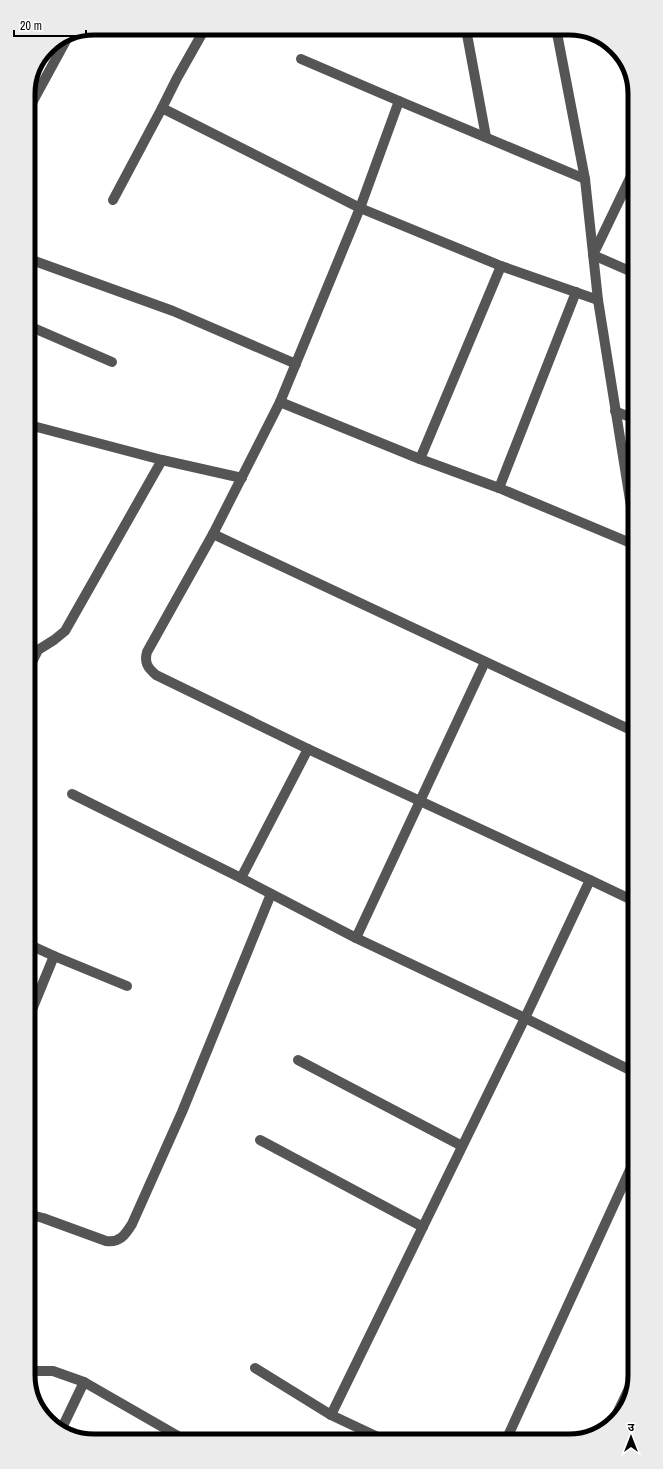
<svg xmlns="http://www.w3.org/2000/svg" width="663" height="1469" viewBox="0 0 663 1469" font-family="'Archivo Narrow','Noto Sans Devanagari',sans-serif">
	<rect width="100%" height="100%" fill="#fff"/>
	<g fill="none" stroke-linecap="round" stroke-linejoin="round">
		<g stroke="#555" stroke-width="10">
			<path d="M 556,28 L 585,179 L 598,300 L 633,519"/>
			<path d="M 466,29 L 486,137"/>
			<path d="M 203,32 L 177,78 L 162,108 L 360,208 L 501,266 L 598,300"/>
			<path d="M 301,59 L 399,101"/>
			<path d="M 28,110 L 70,33"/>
			<path d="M 632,174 L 593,255 L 632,272"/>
			<path d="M 585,179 L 399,101 L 360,208 L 280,402 L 420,459 L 499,488 L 633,544"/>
			<path d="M 113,200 L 162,108"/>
			<path d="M 29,259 L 173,311 L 296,364"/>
			<path d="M 29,326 L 112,362"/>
			<path d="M 280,402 L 213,534 L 633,731"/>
			<path d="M 615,411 L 632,418"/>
			<path d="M 29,435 L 33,426 L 162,460 L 65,631 L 54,640 L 38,650 L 30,666"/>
			<path d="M 420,459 L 501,266"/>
			<path d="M 162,460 L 242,478"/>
			<path d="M 499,488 L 576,292"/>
			<path d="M 213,534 L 147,652 C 144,663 148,668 156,675 L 308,749 L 590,880 L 634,901"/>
			<path d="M 308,749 L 241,878 L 356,938 L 525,1018 L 634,1072"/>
			<path d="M 72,794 L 241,878"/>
			<path d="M 356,938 L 485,662"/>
			<path d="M 30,945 L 54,956 L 31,1012"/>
			<path d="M 54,956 L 127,986"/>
			<path d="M 298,1060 L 462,1146"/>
			<path d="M 260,1140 L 423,1227"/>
			<path d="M 31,1215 L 43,1218 L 106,1241 C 120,1243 125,1235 132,1224 L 182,1112 L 271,894"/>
			<path d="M 255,1368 L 331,1415"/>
			<path d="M 32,1371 L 53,1371 L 84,1382 L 61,1430"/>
			<path d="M 84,1382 L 185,1440"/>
			<path d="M 614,1420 L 635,1376"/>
			<path d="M 507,1438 L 634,1161"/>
			<path d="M 382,1439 L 331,1415 L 525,1018 L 590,880"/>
		</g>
	</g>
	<path d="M0 0H663V1469H0ZM94 35H569A59 59 0 0 1 628 94V1375A59 59 0 0 1 569 1434H94A59 59 0 0 1 35 1375V94A59 59 0 0 1 94 35Z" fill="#ebebeb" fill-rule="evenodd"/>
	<path fill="none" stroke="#000" stroke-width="5" d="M94 35H569A59 59 0 0 1 628 94V1375A59 59 0 0 1 569 1434H94A59 59 0 0 1 35 1375V94A59 59 0 0 1 94 35Z"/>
	<g transform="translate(631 1437)" stroke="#ffffff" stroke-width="3" paint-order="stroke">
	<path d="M0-3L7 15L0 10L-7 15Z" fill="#000000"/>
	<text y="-6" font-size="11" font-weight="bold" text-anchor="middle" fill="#000000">उ</text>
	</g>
	<path d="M14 30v6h72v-6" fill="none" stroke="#000000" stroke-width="2"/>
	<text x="20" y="30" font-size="12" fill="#000000" stroke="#ffffff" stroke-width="3" paint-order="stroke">20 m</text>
</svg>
